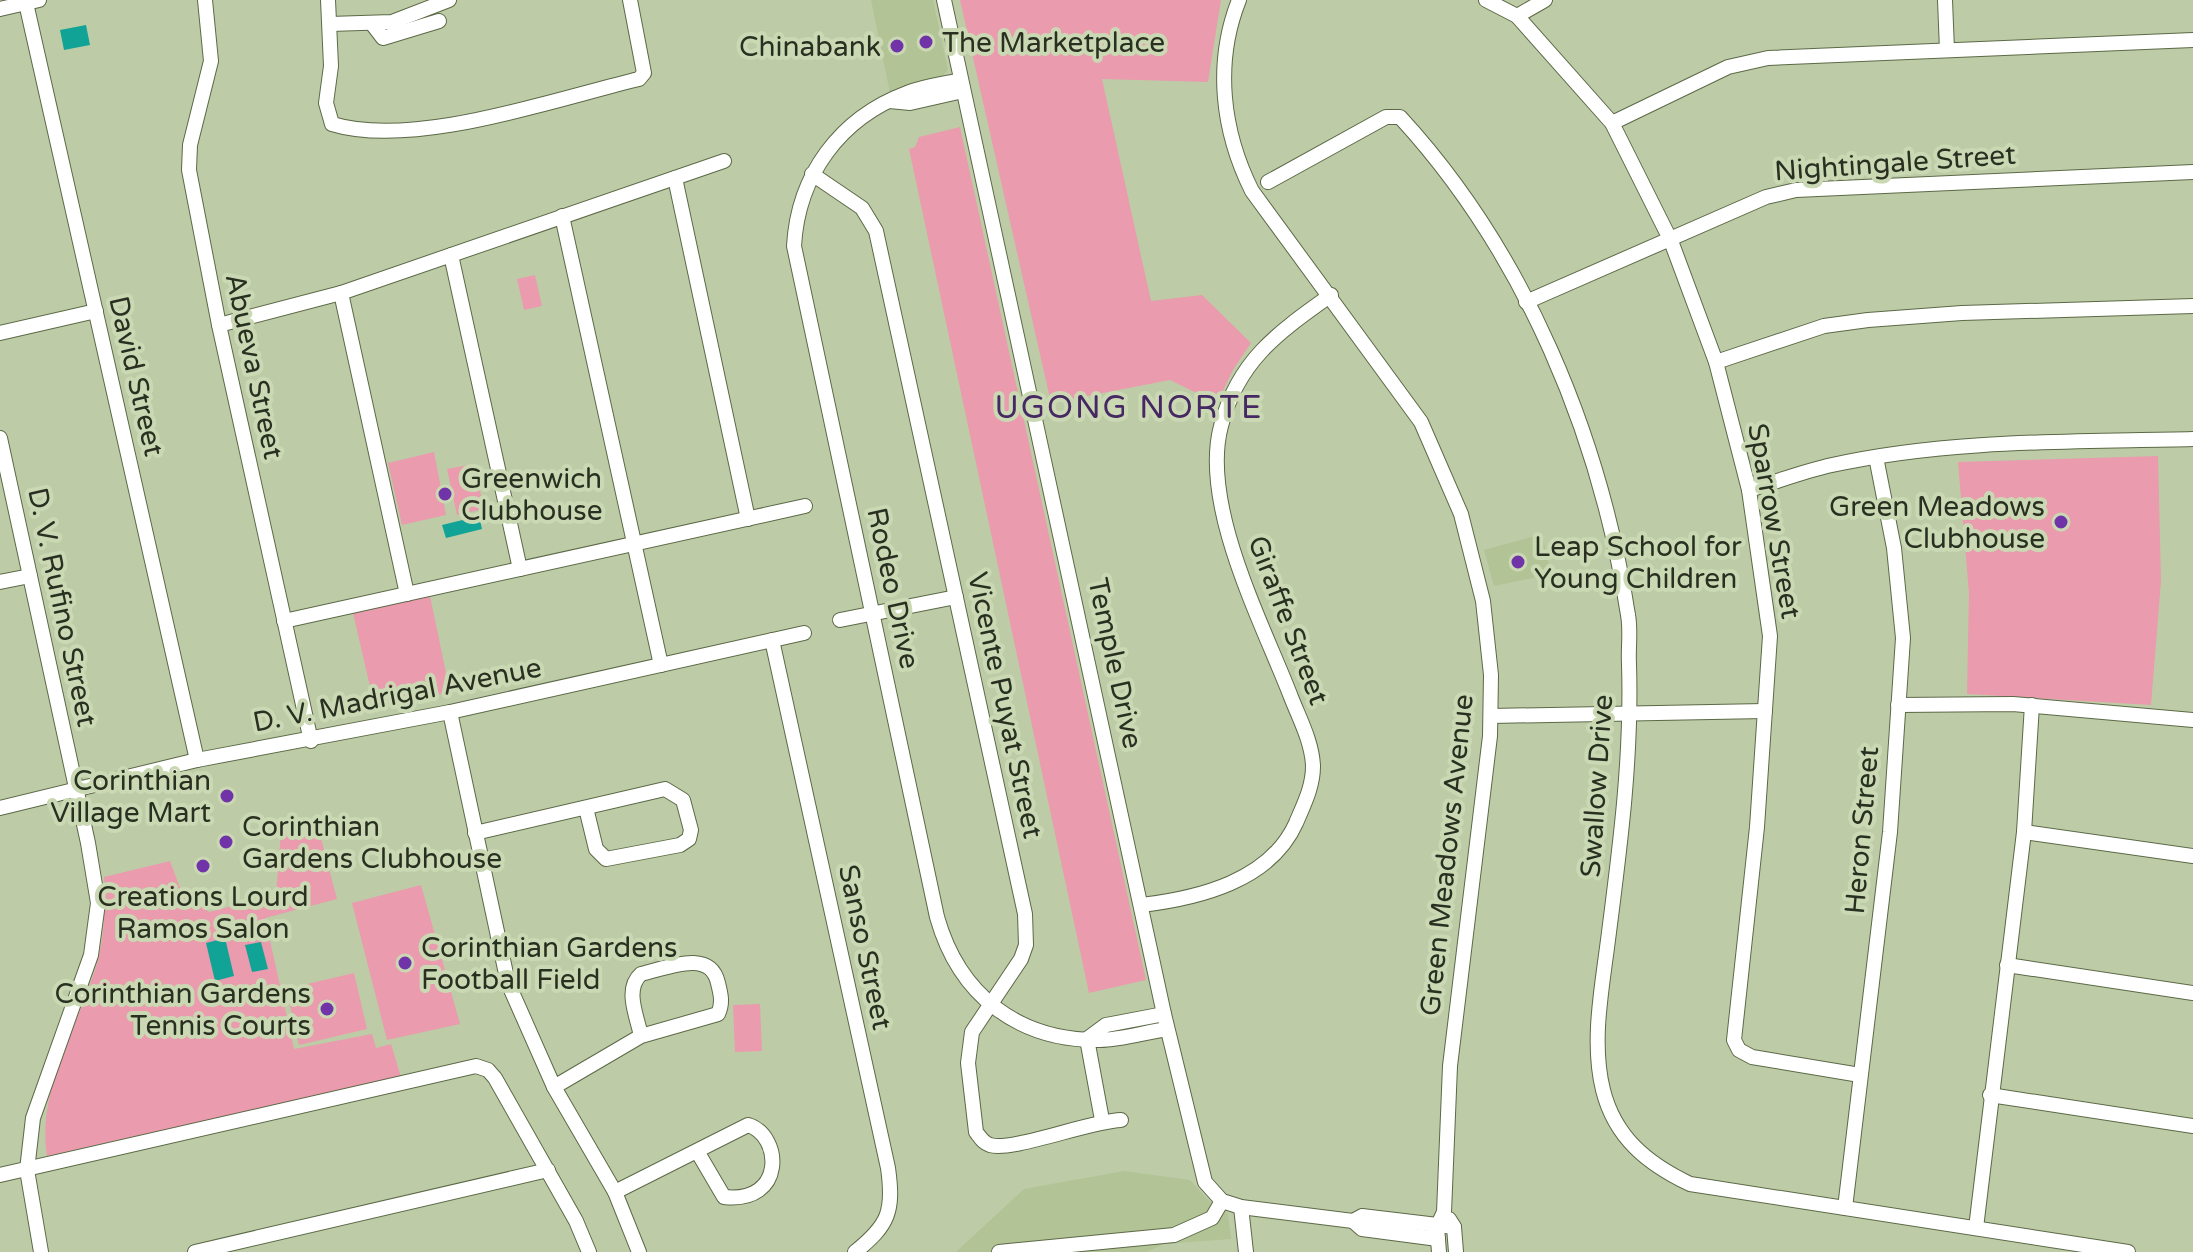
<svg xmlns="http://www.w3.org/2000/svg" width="2193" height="1252" viewBox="0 0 2193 1252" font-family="'Varela Round',sans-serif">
	<rect width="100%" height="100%" fill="#bdcca6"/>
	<g fill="#b2c396">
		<path d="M 871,0 L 933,0 L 948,70 L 936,83 L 890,93 Z"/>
		<path d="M 1542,534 L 1551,574 L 1494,586 L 1484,550 Z"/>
		<path d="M 1124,1171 L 1190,1180 L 1209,1201 L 1228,1214 L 1231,1239 L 1164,1244 L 1147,1252 L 956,1252 L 1024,1189 Z"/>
	</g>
	<g fill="#ea9bad">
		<path d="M 960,0 L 1221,0 L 1208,82 L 1102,79 L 1151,301 L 1202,295 L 1251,343 L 1233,370 L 1217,403 L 1170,380 L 1051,403 Z"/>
		<path d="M 960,127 L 1146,980 L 1089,993 L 909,149 L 915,147 L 919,137 Z"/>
		<path d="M 535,275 L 542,306 L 524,310 L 517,279 Z"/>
		<path d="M 434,452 L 446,515 L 402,525 L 388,463 Z"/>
		<path d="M 2158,456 L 2161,581 L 2151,705 L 1967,694 L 1969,593 L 1958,462 Z"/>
		<path d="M 474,464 L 484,509 L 457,515 L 447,469 Z"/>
		<path d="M 430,596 L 450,692 L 375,708 L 353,613 Z"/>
		<path d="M 317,823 L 337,899 L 265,918 L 294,1049 L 372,1034 L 376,1048 L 391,1044 L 401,1077 L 47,1156 C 36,1086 82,1022 99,956 C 105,929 105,904 104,877 L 170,861 L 180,888 L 209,912 L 276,895 L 281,832 Z"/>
		<path d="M 421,885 L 460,1024 L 387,1040 L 352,903 Z"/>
		<path d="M 354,973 L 367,1029 L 299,1045 L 286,989 Z"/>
		<path d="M 760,1004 L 762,1051 L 735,1052 L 733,1005 Z"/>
	</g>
	<g fill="#11a396">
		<path d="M 86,25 L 90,45 L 64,50 L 60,30 Z"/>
		<path d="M 479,516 L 482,529 L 446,538 L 442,525 Z"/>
		<path d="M 225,938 L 234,976 L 215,981 L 206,943 Z"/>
		<path d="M 261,942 L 268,969 L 252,972 L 245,945 Z"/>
	</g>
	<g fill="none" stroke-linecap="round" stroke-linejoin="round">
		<g stroke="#5c6947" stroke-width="16">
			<g id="minor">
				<path d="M 205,0 L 211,61 L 190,145 L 189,170 L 219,325 L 311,741"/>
				<path d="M 328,0 L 331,66 L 326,103 L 332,124 C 414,149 555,99 639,79 L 644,73 L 630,0"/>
				<path d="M 944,0 L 1164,1014 L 1205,1182 L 1222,1201 L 1241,1207 L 1353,1221 L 1362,1229 L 1438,1239"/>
				<path d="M 1239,0 C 1214,63 1222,131 1252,191 L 1421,422 L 1461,514 L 1483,601 L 1491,675 L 1490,736 L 1450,1066 L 1444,1212 L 1437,1227 L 1439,1252"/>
				<path d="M 1486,0 L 1517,16 L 1612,123 L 1671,241 L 1716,362 L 1749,490 L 1770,636 L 1757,827 L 1734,1040 L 1739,1050 L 1752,1057 L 1860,1075"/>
				<path d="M 1945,0 L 1947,50"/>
				<path d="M 26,3 L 197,760"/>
				<path d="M 0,9 L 39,0"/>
				<path d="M 1517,16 L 1545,0"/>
				<path d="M 330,24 L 392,22 L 449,0"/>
				<path d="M 373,25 L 383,38 L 439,21"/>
				<path d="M 961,80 C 944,84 924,86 907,93 C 840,118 798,175 794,246 L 937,917 C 959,995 1018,1041 1100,1040 C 1121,1040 1146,1032 1167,1029"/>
				<path d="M 890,101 L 910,103 L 963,91"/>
				<path d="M 1612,123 L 1728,67 L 1768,58 L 2193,40"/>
				<path d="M 812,174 L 862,208 L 876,231 L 1025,914 L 1026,945 L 1021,959 L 972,1032 L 968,1063 L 976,1132 C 980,1137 983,1143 990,1145 C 1011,1152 1090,1121 1121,1120"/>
				<path d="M 675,178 L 748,519"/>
				<path d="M 1268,182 L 1386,117 L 1400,117 C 1525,253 1600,435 1628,615 C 1631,631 1628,648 1629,664 C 1632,757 1620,847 1608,940 C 1602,988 1591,1042 1603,1090 C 1615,1138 1648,1164 1690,1184 L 2128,1252"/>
				<path d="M 562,216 L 661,665"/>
				<path d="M 451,255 L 520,569"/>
				<path d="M 341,293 L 407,594"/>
				<path d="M 1526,302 L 1766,197 L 1796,190 L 2193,172"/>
				<path d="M 219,325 L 341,293 L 724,161"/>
				<path d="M 0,333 L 96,311"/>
				<path d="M 1716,362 L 1824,326 L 1868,320 L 1962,313 L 2193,306"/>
				<path d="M 0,438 L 88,843 L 98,903 L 91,955 L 33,1118 L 27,1170 L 41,1252"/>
				<path d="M 1749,490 C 1776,482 1804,471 1832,465 C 1949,439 2074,442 2193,439"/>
				<path d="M 0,582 L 30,576"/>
				<path d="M 840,620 L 956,597"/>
				<path d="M 284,621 L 805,506"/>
				<path d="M 772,640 L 888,1168 C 894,1211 889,1225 855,1252"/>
				<path d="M 1898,705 L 2013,704 L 2193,720"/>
				<path d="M 450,712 L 508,983 L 554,1087 L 615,1192 L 639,1252"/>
				<path d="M 1491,716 L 1765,711"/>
				<path d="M 0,808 L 197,760 L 450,712 L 804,633"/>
				<path d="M 2024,832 L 2193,856"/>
				<path d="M 475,833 L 665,789 L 683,800 L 691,830 L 689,839 L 680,845 L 606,859 L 596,849 L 586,808"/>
				<path d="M 1142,905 C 1199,898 1270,881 1296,823 C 1304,804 1313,787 1313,766 C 1312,742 1300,720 1291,697 C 1262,622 1200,505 1221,426 C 1238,360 1279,332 1331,295"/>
				<path d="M 2007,965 L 2193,993"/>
				<path d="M 1087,1039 L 1102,1120"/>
				<path d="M 1087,1039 L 1106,1025 L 1164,1014"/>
				<path d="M 554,1087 L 641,1036 L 718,1014 C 723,1003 721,995 718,983 C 710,948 667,968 641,974 C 624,989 637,1016 641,1036"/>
				<path d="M 1990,1095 L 2193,1126"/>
				<path d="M 0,1175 L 476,1066 L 488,1070 L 495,1078 L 576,1221 L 589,1252"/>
				<path d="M 615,1192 L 748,1125 C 782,1135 786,1204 724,1197 L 697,1151"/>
				<path d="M 1241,1207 L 1246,1252"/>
				<path d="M 1845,1208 L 1890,832 L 1903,638 L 1894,548 L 1876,457"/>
				<path d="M 1449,1219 L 1454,1227 L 1456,1252"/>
				<path d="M 1353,1221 L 1362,1216 L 1454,1227"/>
				<path d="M 1976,1228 L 2024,832 L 2032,705"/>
				<path d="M 195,1252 L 548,1170"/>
				<path d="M 999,1252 L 1174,1235 L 1212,1218 L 1222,1201"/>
			</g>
		</g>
		<use href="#minor" stroke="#fff" stroke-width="14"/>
	</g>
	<g fill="#7133a8" stroke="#cad9b3" stroke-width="3">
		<circle cx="926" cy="42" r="8"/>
		<circle cx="897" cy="46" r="8"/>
		<circle cx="445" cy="494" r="8"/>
		<circle cx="2061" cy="522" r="8"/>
		<circle cx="1518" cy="562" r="8"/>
		<circle cx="227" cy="796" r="8"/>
		<circle cx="226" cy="842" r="8"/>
		<circle cx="203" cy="866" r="8"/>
		<circle cx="405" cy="963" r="8"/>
		<circle cx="327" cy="1009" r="8"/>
	</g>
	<g text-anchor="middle" stroke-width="8" stroke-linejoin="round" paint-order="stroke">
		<g font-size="28" fill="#2a3021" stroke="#cad9b3" text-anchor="start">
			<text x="942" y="52">The Marketplace</text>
			<text x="881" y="56" text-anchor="end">Chinabank</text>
			<text x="461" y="488">Greenwich<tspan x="461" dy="32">Clubhouse</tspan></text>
			<text x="2045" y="516" text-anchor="end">Green Meadows<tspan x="2045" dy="32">Clubhouse</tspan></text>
			<text x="1534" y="556">Leap School for<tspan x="1534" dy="32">Young Children</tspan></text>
			<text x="211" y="790" text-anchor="end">Corinthian<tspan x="211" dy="32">Village Mart</tspan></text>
			<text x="242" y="836">Corinthian<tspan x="242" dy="32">Gardens Clubhouse</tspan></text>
			<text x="203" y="906" text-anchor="middle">Creations Lourd<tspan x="203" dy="32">Ramos Salon</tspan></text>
			<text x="421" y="957">Corinthian Gardens<tspan x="421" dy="32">Football Field</tspan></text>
			<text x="311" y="1003" text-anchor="end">Corinthian Gardens<tspan x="311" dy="32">Tennis Courts</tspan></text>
		</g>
		<g font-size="28" fill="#2a3021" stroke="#cad9b3">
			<text transform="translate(1895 162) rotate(-4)" y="10">Nightingale Street</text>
			<text transform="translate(255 366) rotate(78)" y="10">Abueva Street</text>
			<text transform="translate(137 376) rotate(77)" y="10">David Street</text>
			<text transform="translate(1775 521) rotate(80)" y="10">Sparrow Street</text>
			<text transform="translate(894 588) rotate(78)" y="10">Rodeo Drive</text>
			<text transform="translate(63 607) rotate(78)" y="10">D. V. Rufino Street</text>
			<text transform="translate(1289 620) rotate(69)" y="10">Giraffe Street</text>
			<text transform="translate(1116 663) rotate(78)" y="10">Temple Drive</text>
			<text transform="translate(397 694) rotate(-11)" y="10">D. V. Madrigal Avenue</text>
			<text transform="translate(1006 705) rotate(78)" y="10">Vicente Puyat Street</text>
			<text transform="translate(1596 786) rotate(-86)" y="10">Swallow Drive</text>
			<text transform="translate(1861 830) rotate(-85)" y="10">Heron Street</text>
			<text transform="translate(1446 855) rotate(-84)" y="10">Green Meadows Avenue</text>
			<text transform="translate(866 947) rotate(78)" y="10">Sanso Street</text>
		</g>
		<g font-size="32" letter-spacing="2" fill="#462963" stroke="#cad9b3">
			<text x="1129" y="418">UGONG NORTE</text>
		</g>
	</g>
</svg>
